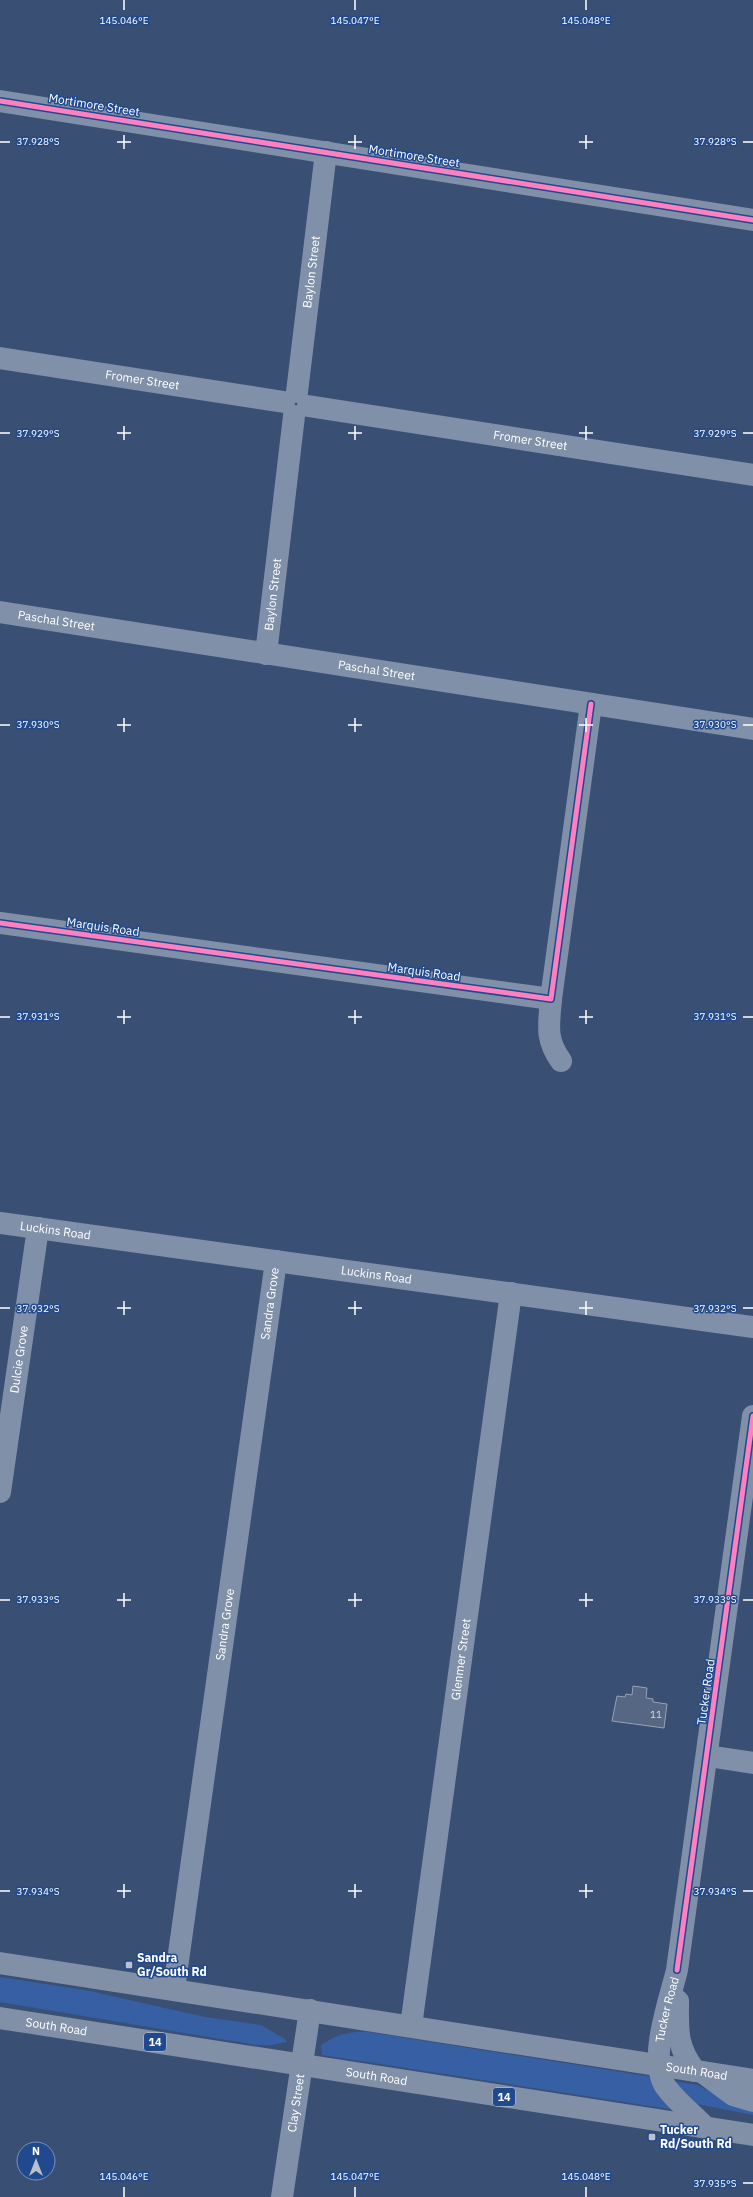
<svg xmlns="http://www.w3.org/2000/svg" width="753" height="2197" viewBox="0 0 753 2197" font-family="'IBM Plex Sans',sans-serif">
	<rect width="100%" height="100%" fill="#3a4f74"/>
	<g fill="#365fa4">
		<path d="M 0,1977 L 85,1990 L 205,2017 L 261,2025 L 285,2039 L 287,2042 L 272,2045 L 256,2045 L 0,2002 Z"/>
		<path d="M 368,2032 L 653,2077 L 675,2110 L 322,2055 L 321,2045 C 336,2035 349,2031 368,2032 Z"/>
		<path d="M 673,2081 L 698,2085 L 725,2100 L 753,2105 L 753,2115 L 697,2104 Z"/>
	</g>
	<path fill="#566784" stroke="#96a2b7" d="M 633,1686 L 647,1688 L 646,1698 L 653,1699 L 653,1702 L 667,1704 L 664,1728 L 612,1721 L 617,1696 L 625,1697 L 626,1694 L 632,1695 Z"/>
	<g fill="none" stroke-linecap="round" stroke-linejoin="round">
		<g stroke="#8190a9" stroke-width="22">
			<path d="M 0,101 L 753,220"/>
			<path id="s1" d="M 0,358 L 284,402"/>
			<path id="s2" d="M 297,392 L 326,152"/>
			<path id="s3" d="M 308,406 L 753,475"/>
			<path id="s4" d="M 0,612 L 753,729"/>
			<path id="s5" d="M 266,654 L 294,416"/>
			<path d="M 0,923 L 551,999 L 591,704"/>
			<path d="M 551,999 C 549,1025 545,1039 561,1061"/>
			<path id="s6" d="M 0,1223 L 753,1327"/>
			<path id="s7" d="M 0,1492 L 38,1228"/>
			<path d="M 708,1756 L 753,1763"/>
			<path id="s8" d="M 174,1989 L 276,1261"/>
			<path d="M 678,2001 C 678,2031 676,2046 695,2071"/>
			<path id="s9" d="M 411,2026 L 511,1293"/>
			<path d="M 702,2072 L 733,2095 L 753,2101"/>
			<path id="s10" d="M 706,2128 C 694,2115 672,2098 664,2084 C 649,2056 670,1999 677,1970 L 753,1416"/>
			<path id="s11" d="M 282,2197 L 310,2010"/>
		</g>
		<g stroke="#8190a7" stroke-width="22">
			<path id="s12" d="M 0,1963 L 753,2080"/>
			<path id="s13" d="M 0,2018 L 753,2135"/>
		</g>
		<g stroke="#21498d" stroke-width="8">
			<g id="cycleway">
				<path d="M 0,101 L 753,220"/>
				<path d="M 0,923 L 551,999 L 591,704"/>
				<path d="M 677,1970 L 753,1416"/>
			</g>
		</g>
		<use href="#cycleway" stroke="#ff80c0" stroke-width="5"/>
	</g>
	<path fill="none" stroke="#fff" stroke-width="1.5" d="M 124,0 L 124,10M 355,0 L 355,10M 586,0 L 586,10M 124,135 L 124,149M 355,135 L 355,149M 586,135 L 586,149M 0,142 L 10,142M 117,142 L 131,142M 348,142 L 362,142M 579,142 L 593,142M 743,142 L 753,142M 124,426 L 124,440M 355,426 L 355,440M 586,426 L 586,440M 0,433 L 10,433M 117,433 L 131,433M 348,433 L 362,433M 579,433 L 593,433M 743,433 L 753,433M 124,718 L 124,732M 355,718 L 355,732M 586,718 L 586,732M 0,725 L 10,725M 117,725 L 131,725M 348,725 L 362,725M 579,725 L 593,725M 743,725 L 753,725M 124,1010 L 124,1024M 355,1010 L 355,1024M 586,1010 L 586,1024M 0,1017 L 10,1017M 117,1017 L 131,1017M 348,1017 L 362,1017M 579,1017 L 593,1017M 743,1017 L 753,1017M 124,1301 L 124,1315M 355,1301 L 355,1315M 586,1301 L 586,1315M 0,1308 L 10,1308M 117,1308 L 131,1308M 348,1308 L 362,1308M 579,1308 L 593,1308M 743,1308 L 753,1308M 124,1593 L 124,1607M 355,1593 L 355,1607M 586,1593 L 586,1607M 0,1600 L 10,1600M 117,1600 L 131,1600M 348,1600 L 362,1600M 579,1600 L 593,1600M 743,1600 L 753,1600M 124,1884 L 124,1898M 355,1884 L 355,1898M 586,1884 L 586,1898M 0,1891 L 10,1891M 117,1891 L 131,1891M 348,1891 L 362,1891M 579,1891 L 593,1891M 743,1891 L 753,1891M 743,2183 L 753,2183M 124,2187 L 124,2197M 355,2187 L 355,2197M 586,2187 L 586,2197"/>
	<g fill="#bac1ce" stroke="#21498d" stroke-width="1.5">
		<rect x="125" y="1961" width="8" height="8" rx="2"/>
		<rect x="648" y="2133" width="8" height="8" rx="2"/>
	</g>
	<g text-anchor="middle" stroke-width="3" stroke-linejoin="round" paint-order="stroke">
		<g font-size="10" fill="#d5d9e0">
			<text x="656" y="1718">11</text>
		</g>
		<g fill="#21498d" stroke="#bcc8dd" stroke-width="1">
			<rect x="144" y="2033" width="22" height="18" rx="3"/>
			<rect x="493" y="2088" width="22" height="18" rx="3"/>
		</g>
		<g font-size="11" font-weight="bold" fill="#fff">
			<text x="155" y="2046">14</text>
			<text x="504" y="2101">14</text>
		</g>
		<g font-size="12" fill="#fff" stroke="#21498d">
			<text transform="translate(94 105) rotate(9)" y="4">Mortimore Street</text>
			<text transform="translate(414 156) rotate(9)" y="4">Mortimore Street</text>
			<text dy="4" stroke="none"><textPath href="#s2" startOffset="121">Baylon Street</textPath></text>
			<text dy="4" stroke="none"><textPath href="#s1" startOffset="144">Fromer Street</textPath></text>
			<text dy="4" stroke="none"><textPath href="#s3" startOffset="225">Fromer Street</textPath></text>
			<text dy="4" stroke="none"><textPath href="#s5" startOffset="60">Baylon Street</textPath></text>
			<text dy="4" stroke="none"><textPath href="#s4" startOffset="57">Paschal Street</textPath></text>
			<text dy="4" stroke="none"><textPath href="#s4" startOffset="381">Paschal Street</textPath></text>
			<text transform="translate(103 927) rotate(8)" y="4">Marquis Road</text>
			<text transform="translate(424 972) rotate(8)" y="4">Marquis Road</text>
			<text dy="4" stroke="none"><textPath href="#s6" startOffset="56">Luckins Road</textPath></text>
			<text dy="4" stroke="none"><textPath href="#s6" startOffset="380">Luckins Road</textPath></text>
			<text dy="4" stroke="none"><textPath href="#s8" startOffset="692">Sandra Grove</textPath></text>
			<text dy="4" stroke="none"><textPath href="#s7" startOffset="134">Dulcie Grove</textPath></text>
			<text dy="4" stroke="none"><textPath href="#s8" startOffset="368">Sandra Grove</textPath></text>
			<text dy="4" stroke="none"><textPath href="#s9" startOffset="370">Glenmer Street</textPath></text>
			<text transform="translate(706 1692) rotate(-82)" y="4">Tucker Road</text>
			<text dy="4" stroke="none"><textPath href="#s10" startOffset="137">Tucker Road</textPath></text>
			<text dy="4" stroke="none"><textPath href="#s13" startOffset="57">South Road</textPath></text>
			<text dy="4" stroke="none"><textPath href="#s12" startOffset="705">South Road</textPath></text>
			<text dy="4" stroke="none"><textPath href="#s13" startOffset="381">South Road</textPath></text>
			<text dy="4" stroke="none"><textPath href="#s11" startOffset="95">Clay Street</textPath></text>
		</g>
		<g font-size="12" font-weight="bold" fill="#fff" stroke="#21498d" text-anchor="start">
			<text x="137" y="1962">Sandra<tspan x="137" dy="14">Gr/South Rd</tspan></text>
			<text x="660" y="2134">Tucker<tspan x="660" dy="14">Rd/South Rd</tspan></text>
		</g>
	</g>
	<g font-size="10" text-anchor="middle" fill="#fff" stroke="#21498d" stroke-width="3" stroke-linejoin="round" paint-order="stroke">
		<text x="124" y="24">145.046°E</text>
		<text x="355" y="24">145.047°E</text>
		<text x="586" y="24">145.048°E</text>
		<text x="38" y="145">37.928°S</text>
		<text x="715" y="145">37.928°S</text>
		<text x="38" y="437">37.929°S</text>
		<text x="715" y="437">37.929°S</text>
		<text x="38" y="728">37.930°S</text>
		<text x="715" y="728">37.930°S</text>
		<text x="38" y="1020">37.931°S</text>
		<text x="715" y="1020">37.931°S</text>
		<text x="38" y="1312">37.932°S</text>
		<text x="715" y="1312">37.932°S</text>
		<text x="38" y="1603">37.933°S</text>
		<text x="715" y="1603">37.933°S</text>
		<text x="38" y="1895">37.934°S</text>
		<text x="715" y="1895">37.934°S</text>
		<text x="124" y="2180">145.046°E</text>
		<text x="355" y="2180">145.047°E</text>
		<text x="586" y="2180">145.048°E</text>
		<text x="715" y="2187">37.935°S</text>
	</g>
	<g transform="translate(36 2161)"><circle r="19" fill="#21498d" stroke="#7a92bb"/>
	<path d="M0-3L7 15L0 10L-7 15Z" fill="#bac1ce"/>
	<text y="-6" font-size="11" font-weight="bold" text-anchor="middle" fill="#ffffff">N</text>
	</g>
</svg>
